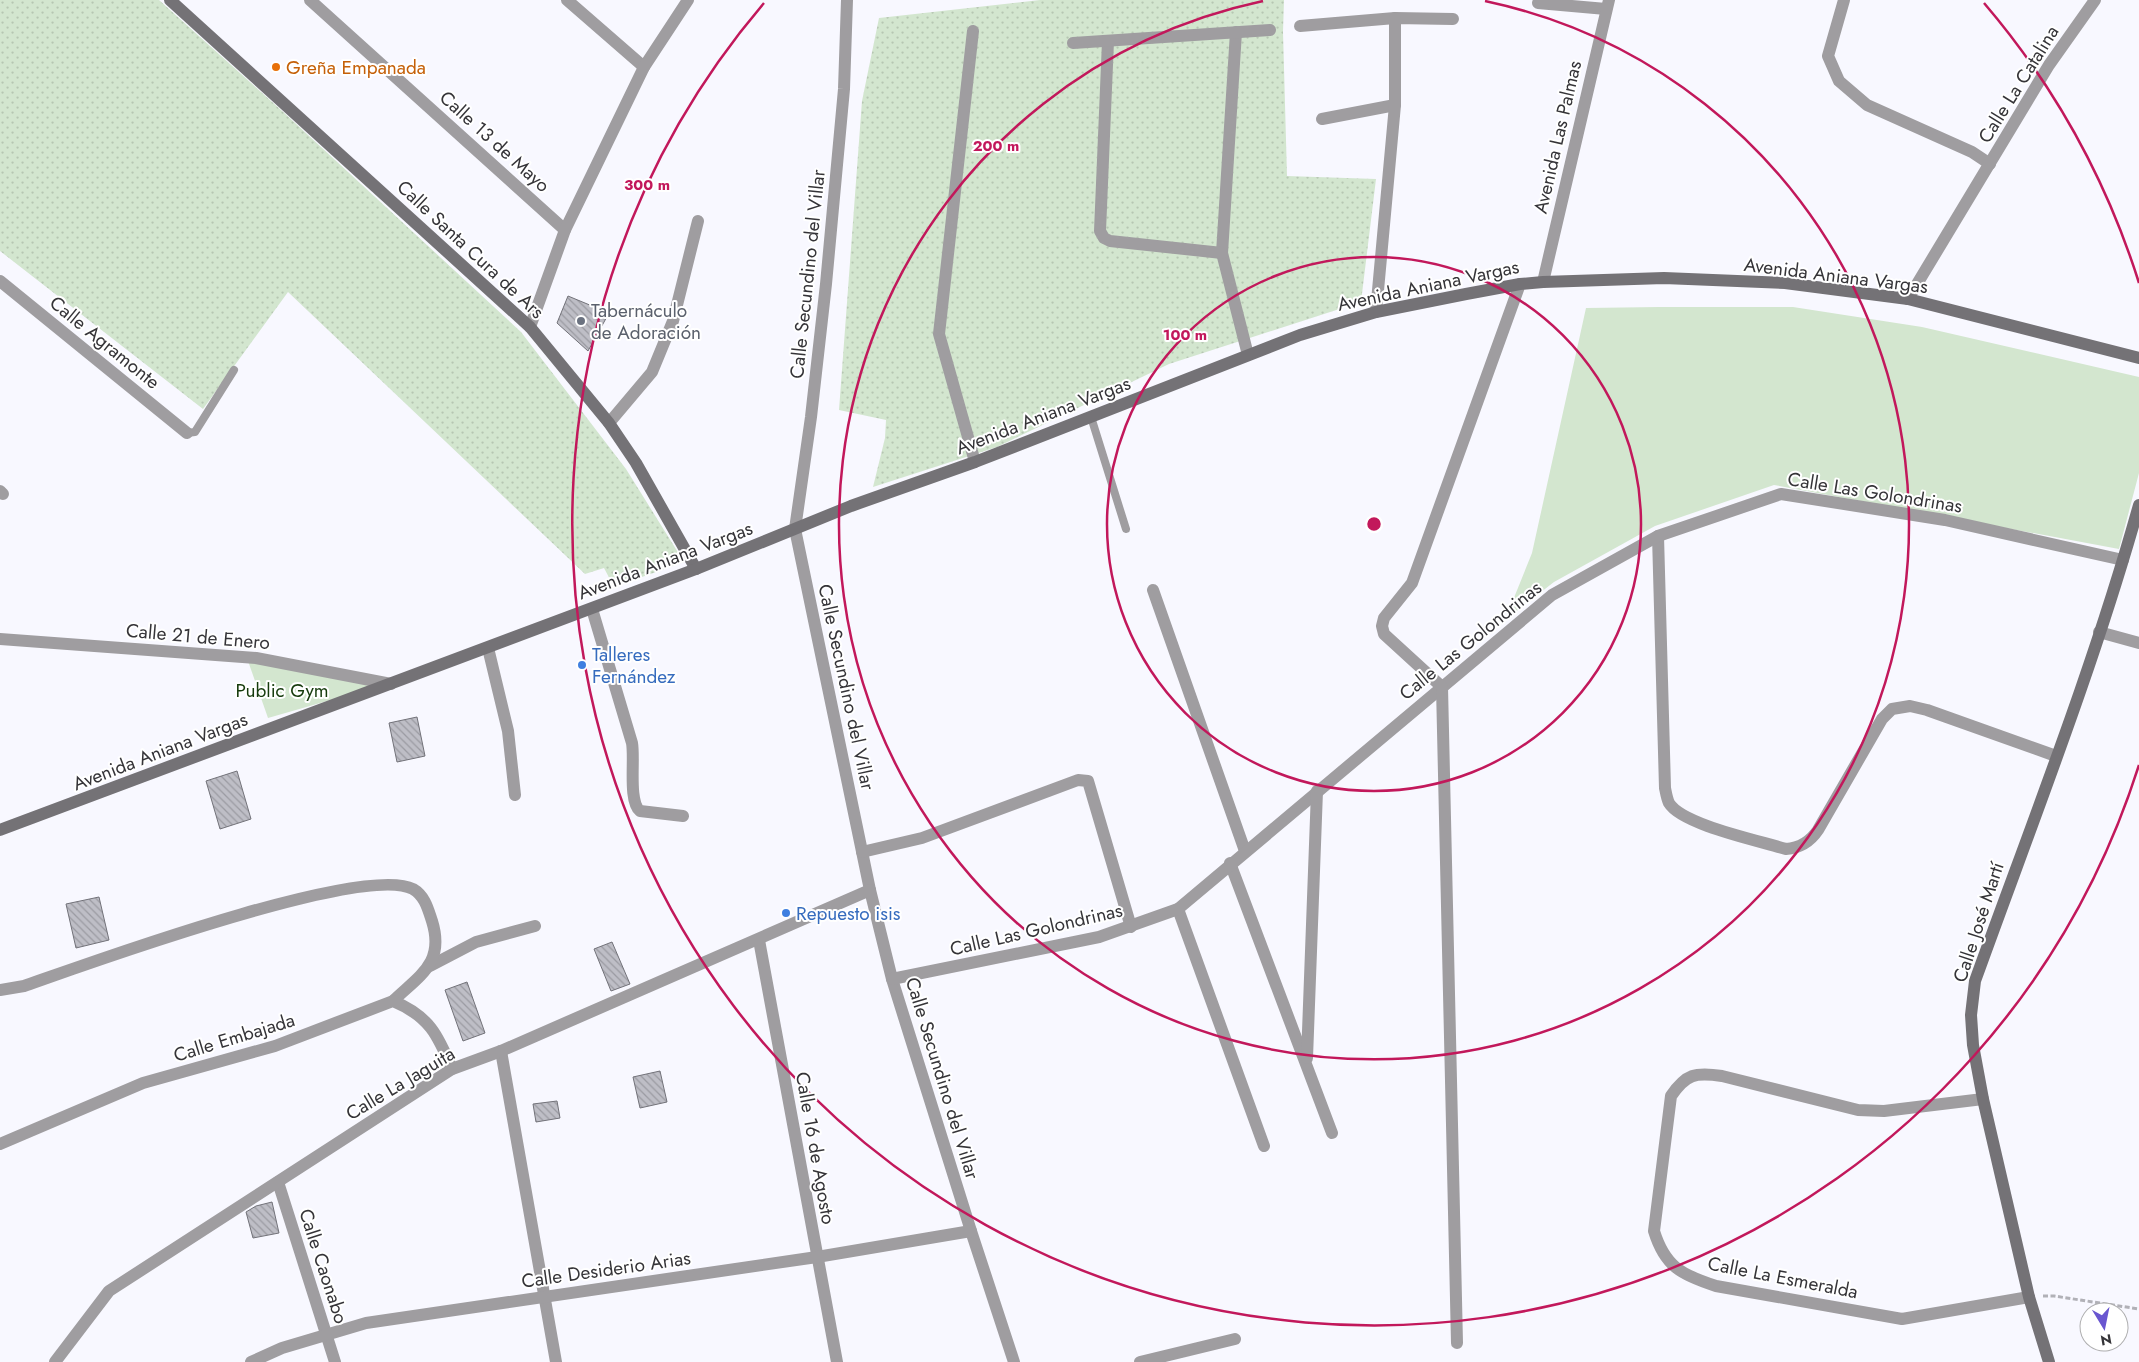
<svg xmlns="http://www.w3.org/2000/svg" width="2139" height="1362" viewBox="0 0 2139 1362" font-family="Jost,sans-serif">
	<defs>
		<pattern id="grass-dots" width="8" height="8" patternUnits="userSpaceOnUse" patternTransform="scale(1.25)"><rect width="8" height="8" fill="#d3e6cf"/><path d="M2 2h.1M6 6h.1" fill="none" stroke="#b6c6b2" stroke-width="1.8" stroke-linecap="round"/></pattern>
		<pattern id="building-back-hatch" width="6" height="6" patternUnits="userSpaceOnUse" patternTransform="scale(1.25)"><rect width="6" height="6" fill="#bebec6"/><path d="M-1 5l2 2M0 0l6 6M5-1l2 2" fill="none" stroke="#9b9ba2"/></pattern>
	</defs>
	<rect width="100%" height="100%" fill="#f8f8ff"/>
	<g fill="url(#grass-dots)">
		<path d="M 0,0 L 159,0 L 281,110 L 521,332 L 626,469 L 684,562 L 614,587 L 604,568 L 585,574 L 288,292 L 203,409 L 0,251 Z"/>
		<path d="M 1040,0 L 1284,0 L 1283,32 L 1287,176 L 1376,179 L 1361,302 L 1169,364 L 997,447 L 873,487 L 885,438 L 886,420 L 839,410 L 862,101 L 879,18 Z"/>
	</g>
	<g fill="#d3e6cf">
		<path d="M 1659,307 L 1793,307 L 1922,327 L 2139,377 L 2139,473 L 2119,549 L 1774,485 L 1655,526 L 1554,582 L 1505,620 L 1532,553 L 1586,308 Z"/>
		<path d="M 248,661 L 383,685 L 268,718 Z"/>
	</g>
	<g fill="url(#building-back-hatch)" stroke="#727279">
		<path d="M 568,296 L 609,313 L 588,351 L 557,323 Z"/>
		<path d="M 417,717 L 425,756 L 397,762 L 389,723 Z"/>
		<path d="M 237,771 L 251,819 L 220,829 L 206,781 Z"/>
		<path d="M 99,897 L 109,940 L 76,948 L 66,904 Z"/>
		<path d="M 612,942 L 630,984 L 611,991 L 594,949 Z"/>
		<path d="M 467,982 L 485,1033 L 463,1041 L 445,990 Z"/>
		<path d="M 660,1071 L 667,1102 L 640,1108 L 633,1077 Z"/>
		<path d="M 557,1101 L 560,1118 L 536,1122 L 533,1104 Z"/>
		<path d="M 272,1202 L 279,1233 L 253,1238 L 246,1212 L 256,1206 Z"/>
	</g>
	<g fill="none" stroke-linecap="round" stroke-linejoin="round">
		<path stroke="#b1b1b7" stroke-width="3" stroke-dasharray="5 2.5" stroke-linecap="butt" d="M 2043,1296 L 2054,1296 L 2139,1309"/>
		<g stroke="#9f9da0" stroke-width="8">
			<path d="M 1091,417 L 1126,529"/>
			<path d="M 187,433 L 195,432 L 234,370"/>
		</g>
		<g stroke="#9f9da0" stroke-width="12">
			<path d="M 310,0 L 565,230"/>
			<path d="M 567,0 L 644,67"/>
			<path d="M 847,0 L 844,89 L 826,284 L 811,417 L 795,529 L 870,890 L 892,979 L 971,1231 L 1014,1362"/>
			<path d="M 1844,0 L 1828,56 L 1839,81 L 1867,105 L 1972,152 L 1990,164"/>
			<path d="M 1538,3 L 1606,9"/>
			<path d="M 1300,26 L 1395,18 L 1453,19"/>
			<path d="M 973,31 L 939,334 L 975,462"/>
			<path d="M 1236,32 L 1222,253 L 1248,355"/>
			<path d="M 1108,41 L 1100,231 L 1104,238 L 1110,241 L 1222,253"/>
			<path d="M 1073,43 L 1270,30"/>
			<path d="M 1322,119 L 1395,105"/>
			<path d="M 0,281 L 187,433"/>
			<path d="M 1543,282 L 1609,0"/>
			<path d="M 1908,299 L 2049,65 L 2095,0"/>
			<path d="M 1376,312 L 1395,105 L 1395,18"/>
			<path d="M 530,327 L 565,230 L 644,67 L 688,0"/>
			<path d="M 609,423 L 652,372 L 673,321 L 698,221"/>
			<path d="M 0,491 L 3,494"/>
			<path d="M 1658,536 L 1665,788 C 1666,793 1667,799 1669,803 C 1682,825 1761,841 1786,849 C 1800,848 1810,842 1818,830 L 1882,719 L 1892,709 L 1910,706 L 1927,710 L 2056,756"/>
			<path d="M 1153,590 L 1245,851"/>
			<path d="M 592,609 L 632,743 C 635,759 628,801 640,811 L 683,816"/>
			<path d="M 2099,632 L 2139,643"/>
			<path d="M 0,639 L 256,658 L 391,684"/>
			<path d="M 488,648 L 508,731 L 515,795"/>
			<path d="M 862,852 L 922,838 L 1078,780 L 1088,781 L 1131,927"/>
			<path d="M 1230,863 L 1332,1133"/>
			<path d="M 1178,909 L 1264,1146"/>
			<path d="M 759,940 L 837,1362"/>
			<path d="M 430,966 L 476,942 L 535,926"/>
			<path d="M 892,979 L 1099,937 L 1178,909 L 1552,595 L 1658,536 L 1781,494 L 1945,520 L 2123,560"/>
			<path d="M 0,990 L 24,986 C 87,964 363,863 413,889 C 425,896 428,909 432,921 C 445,963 420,975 393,1001"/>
			<path d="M 501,1051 L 556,1362"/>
			<path d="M 1307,1058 L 1317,791"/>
			<path d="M 1983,1099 L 1884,1111 L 1858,1110 L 1722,1076 C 1695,1072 1686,1074 1671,1096 L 1654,1231 C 1665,1267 1682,1275 1716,1286 L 1902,1319 L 2029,1297"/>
			<path d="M 0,1144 L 143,1083 L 275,1046 L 393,1001 C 429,1016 438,1035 452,1069"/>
			<path d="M 278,1182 L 335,1362"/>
			<path d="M 1457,1343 L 1442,687 L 1384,634 L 1382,626 L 1384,618 L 1412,583 L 1520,284"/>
			<path d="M 55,1362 L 109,1291 L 452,1069 L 501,1051 L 870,890"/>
			<path d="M 251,1362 L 282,1348 L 366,1323 L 817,1257 L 971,1231"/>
			<path d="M 1140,1362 L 1235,1339"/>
		</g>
		<g stroke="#747276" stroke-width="12">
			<path d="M 170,0 L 530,327 L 609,423 L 636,463 L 696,569"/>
			<path d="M 0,830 L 696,569 L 851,506 L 975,462 L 1300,335 L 1376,312 L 1466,294 L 1520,284 L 1543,282 L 1664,278 L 1785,283 L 1908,299 L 2139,358"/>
			<path d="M 2049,1362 L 2029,1297 L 1983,1099 L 1973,1045 L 1971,1015 L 1975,981 C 2032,823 2094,666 2139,505"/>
		</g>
	</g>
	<g fill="none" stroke="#c2185b" stroke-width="2.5">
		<circle cx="1374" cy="524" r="267"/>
		<path d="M1485 1A535 535 0 1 1 1263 1"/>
		<path d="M2139 765A802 802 0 1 1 764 3M1984 3A802 802 0 0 1 2139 283"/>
	</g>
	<circle fill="#e8710a" stroke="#fff" stroke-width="2" cx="276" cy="67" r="5"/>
	<circle fill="#6b7280" stroke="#fff" stroke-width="2" cx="581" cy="321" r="5"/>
	<g fill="#3f7fe0" stroke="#fff" stroke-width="2">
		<circle cx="582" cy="665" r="5"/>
		<circle cx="786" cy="913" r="5"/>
	</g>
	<g text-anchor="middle" stroke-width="4" stroke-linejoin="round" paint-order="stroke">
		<g font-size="19" fill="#c56008" stroke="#fff" text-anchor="start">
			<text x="286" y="74">Greña Empanada</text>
		</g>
		<g font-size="19" fill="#353438" stroke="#fff">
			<text transform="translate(2018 84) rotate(-58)" y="7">Calle La Catalina</text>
			<text transform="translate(1557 137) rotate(-77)" y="7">Avenida Las Palmas</text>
			<text transform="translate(495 141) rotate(42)" y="7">Calle 13 de Mayo</text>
			<text transform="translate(471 249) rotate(43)" y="7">Calle Santa Cura de Ars</text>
			<text transform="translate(807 274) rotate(-84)" y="7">Calle Secundino del Villar</text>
			<text transform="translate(1836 275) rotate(7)" y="7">Avenida Aniana Vargas</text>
			<text transform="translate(1428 285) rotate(-12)" y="7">Avenida Aniana Vargas</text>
			<text transform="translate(105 342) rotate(39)" y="7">Calle Agramonte</text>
			<text transform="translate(1043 415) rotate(-21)" y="7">Avenida Aniana Vargas</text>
			<text transform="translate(1875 492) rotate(9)" y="7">Calle Las Golondrinas</text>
			<text transform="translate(665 560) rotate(-21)" y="7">Avenida Aniana Vargas</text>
			<text transform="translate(198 636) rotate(5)" y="7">Calle 21 de Enero</text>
			<text transform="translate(1470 640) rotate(-39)" y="7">Calle Las Golondrinas</text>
			<text transform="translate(847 687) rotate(78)" y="7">Calle Secundino del Villar</text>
			<text transform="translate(160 751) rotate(-21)" y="7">Avenida Aniana Vargas</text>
			<text transform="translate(1978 922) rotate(-72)" y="7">Calle José Martí</text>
			<text transform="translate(1036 929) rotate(-13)" y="7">Calle Las Golondrinas</text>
			<text transform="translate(234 1037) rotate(-17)" y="7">Calle Embajada</text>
			<text transform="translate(943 1078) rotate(73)" y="7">Calle Secundino del Villar</text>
			<text transform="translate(400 1083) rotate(-31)" y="7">Calle La Jaguita</text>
			<text transform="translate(816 1148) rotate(80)" y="7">Calle 16 de Agosto</text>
			<text transform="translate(324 1266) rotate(72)" y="7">Calle Caonabo</text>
			<text transform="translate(606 1269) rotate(-8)" y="7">Calle Desiderio Arias</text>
			<text transform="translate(1783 1277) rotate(11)" y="7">Calle La Esmeralda</text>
		</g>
		<g font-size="19" fill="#5b616d" stroke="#fff" text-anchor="start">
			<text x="591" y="317">Tabernáculo<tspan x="591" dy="22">de Adoración</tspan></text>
		</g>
		<g font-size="19" fill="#366cbe" stroke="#fff" text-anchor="start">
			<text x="592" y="661">Talleres<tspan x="592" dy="22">Fernández</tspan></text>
			<text x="796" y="920">Repuesto isis</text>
		</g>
		<g font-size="19" fill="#163b0d" stroke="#fff">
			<text x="282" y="697">Public Gym</text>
		</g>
	</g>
	<circle cx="1374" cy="524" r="8" fill="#c2185b" stroke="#fff" stroke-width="2.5"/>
	<g font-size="15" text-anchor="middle" font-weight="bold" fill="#c2185b" stroke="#fff" stroke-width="4" stroke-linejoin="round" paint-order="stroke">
		<text x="996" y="151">200 m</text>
		<text x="647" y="190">300 m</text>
		<text x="1185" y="340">100 m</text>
	</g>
	<g transform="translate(2104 1327) rotate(170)"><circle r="24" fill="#ffffff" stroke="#aeaeaf"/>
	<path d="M0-4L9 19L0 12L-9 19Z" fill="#6956d0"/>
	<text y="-8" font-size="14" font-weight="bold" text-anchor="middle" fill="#353438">N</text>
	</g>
</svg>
